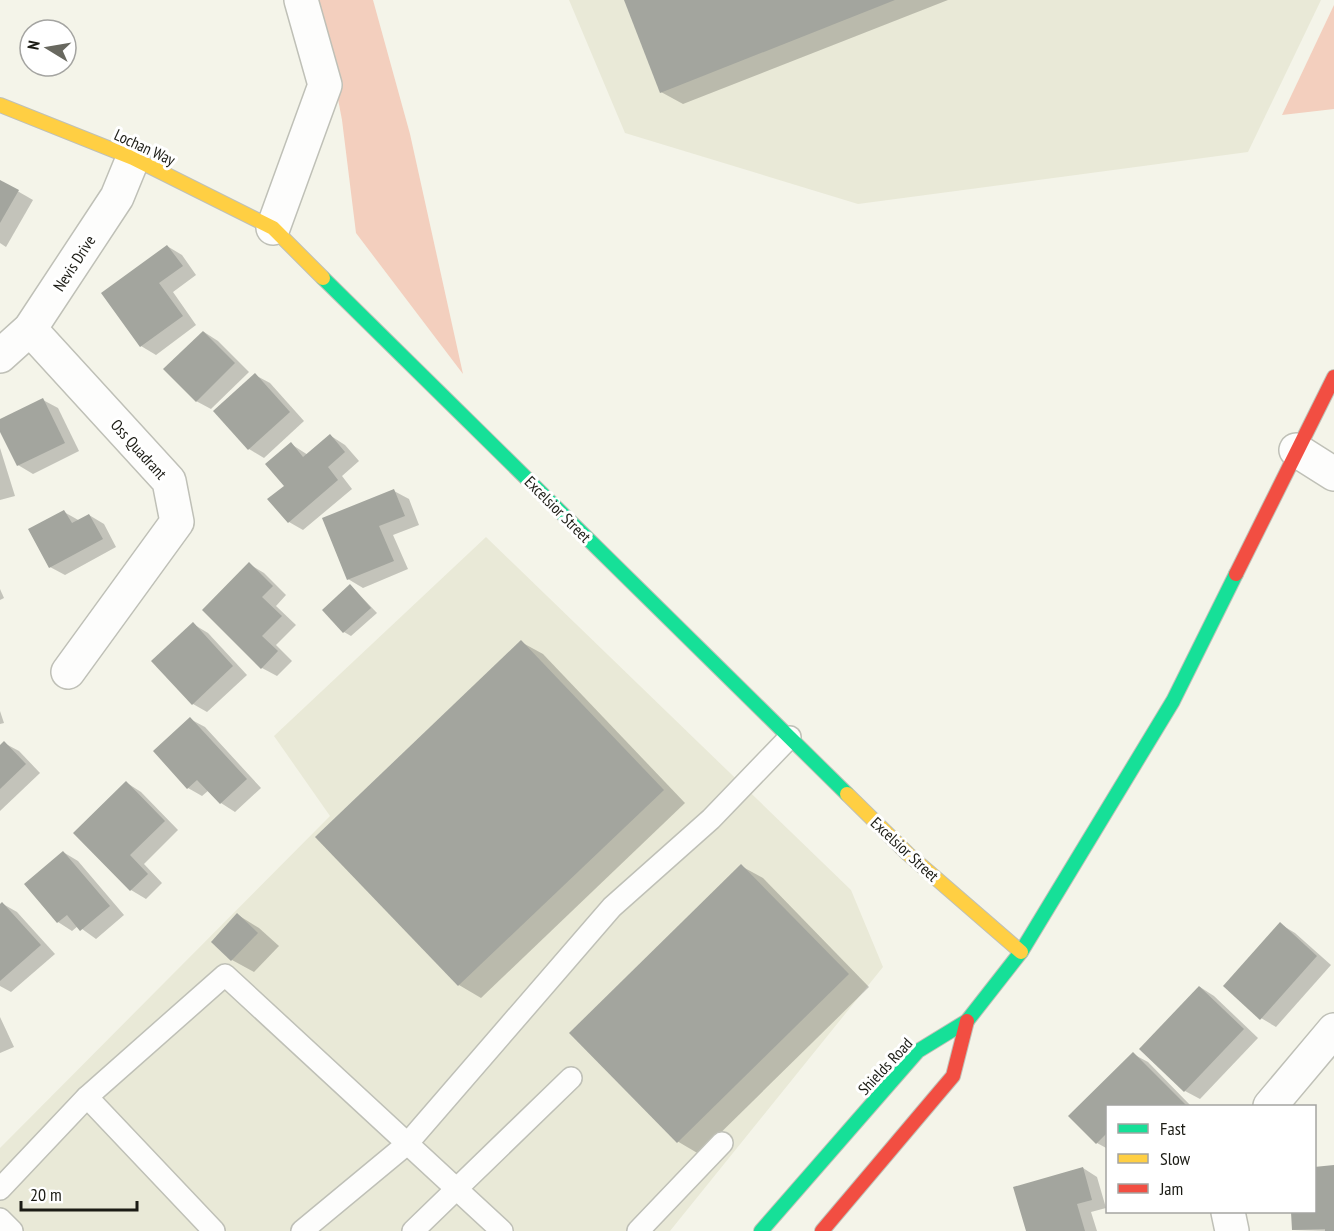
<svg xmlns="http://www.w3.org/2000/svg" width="1334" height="1231" viewBox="0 0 1334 1231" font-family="'PT Sans Narrow',sans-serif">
	<rect width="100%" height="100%" fill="#f4f4e9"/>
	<g fill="#e9e9d7">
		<path d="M 569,0 L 1321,0 L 1248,152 L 858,204 L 625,133 Z"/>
		<path d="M 486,537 L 851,890 L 883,967 L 670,1231 L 0,1231 L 0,1148 L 330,816 L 274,736 Z"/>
	</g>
	<g fill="#f3cfbe">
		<path d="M 319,0 L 373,0 L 410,134 L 463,374 L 356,233 L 342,120 Z"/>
		<path d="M 1334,5 L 1334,109 L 1282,115 Z"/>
	</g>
	<g fill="#0003">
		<path d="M 626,0 L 948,0 L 683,104 L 661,92 Z"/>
		<path d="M 0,181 L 33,200 L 6,247 L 0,243 Z"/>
		<path d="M 167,246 L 182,255 L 196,275 L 173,292 L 196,325 L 156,355 L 141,346 Z"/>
		<path d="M 204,332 L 218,341 L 249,372 L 211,409 L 196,401 Z"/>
		<path d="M 255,375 L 270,383 L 304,421 L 264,458 L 249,449 L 215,411 Z"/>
		<path d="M 43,400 L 58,408 L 79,451 L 33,474 L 18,465 L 0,428 L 0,420 Z"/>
		<path d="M 331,436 L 345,445 L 359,461 L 342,476 L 352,489 L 303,530 L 289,522 L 286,486 L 291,444 L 308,455 Z"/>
		<path d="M 0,448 L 15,496 L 0,500 Z"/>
		<path d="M 394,491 L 409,499 L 419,525 L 393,535 L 408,569 L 363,588 L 348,579 Z"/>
		<path d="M 64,512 L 80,521 L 89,515 L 104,524 L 116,547 L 65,575 L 50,567 Z"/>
		<path d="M 249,564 L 264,573 L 286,595 L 276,606 L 296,625 L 276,645 L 292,661 L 277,676 L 262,668 L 204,610 Z"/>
		<path d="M 351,586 L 377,613 L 351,636 L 344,632 Z"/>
		<path d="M 0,589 L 4,598 L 0,600 Z"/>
		<path d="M 193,624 L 208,633 L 247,675 L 207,712 L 193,704 Z"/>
		<path d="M 521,642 L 543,654 L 685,803 L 481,998 L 459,985 Z"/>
		<path d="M 0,711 L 4,723 L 0,724 Z"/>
		<path d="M 190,719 L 205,727 L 261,788 L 235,812 L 221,803 L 209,790 L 202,796 L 188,788 Z"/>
		<path d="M 4,743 L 19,751 L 40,773 L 0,811 L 0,747 Z"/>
		<path d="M 127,783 L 141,792 L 178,830 L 144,864 L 162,883 L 146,899 L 131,890 Z"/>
		<path d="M 63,852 L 78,861 L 124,915 L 96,939 L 78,926 L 72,931 L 58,922 Z"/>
		<path d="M 741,866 L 763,878 L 869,987 L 699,1154 L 677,1141 Z"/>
		<path d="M 3,904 L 17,912 L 55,954 L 11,992 L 0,986 L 0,906 Z"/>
		<path d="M 238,915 L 259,928 L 279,946 L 254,972 L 232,960 Z"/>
		<path d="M 1280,924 L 1295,933 L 1331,965 L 1276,1027 L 1261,1018 Z"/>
		<path d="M 1200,987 L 1214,996 L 1258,1038 L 1200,1099 L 1185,1091 Z"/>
		<path d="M 0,1017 L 14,1047 L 0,1053 Z"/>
		<path d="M 1133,1054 L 1148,1062 L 1191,1106 L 1108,1106 L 1108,1149 L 1097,1143 L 1070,1116 Z"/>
		<path d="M 1334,1167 L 1334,1231 L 1294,1230 L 1293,1212 L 1314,1212 Z"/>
		<path d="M 1083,1168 L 1097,1177 L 1106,1208 L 1091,1212 L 1097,1231 L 1027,1231 Z"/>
	</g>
	<g fill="#a3a59e">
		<path d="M 624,0 L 895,0 L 660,93 Z"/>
		<path d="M 0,180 L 19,190 L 0,223 Z"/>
		<path d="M 167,245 L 183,266 L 159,283 L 183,316 L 140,347 L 101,293 Z"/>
		<path d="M 203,331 L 235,363 L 196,402 L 163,369 Z"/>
		<path d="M 255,373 L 290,412 L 248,450 L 213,411 Z"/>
		<path d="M 43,398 L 65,443 L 17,466 L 0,432 L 0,419 Z"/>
		<path d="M 330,434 L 345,452 L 328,467 L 338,480 L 288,523 L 267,499 L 284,486 L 265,464 L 291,442 L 303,457 Z"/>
		<path d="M 394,489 L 405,516 L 379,526 L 394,561 L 347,580 L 322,518 Z"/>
		<path d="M 64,510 L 72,523 L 89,514 L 103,539 L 49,568 L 28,529 Z"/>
		<path d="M 249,562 L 273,586 L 262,597 L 282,616 L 262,636 L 278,651 L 261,669 L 202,610 Z"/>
		<path d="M 350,584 L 371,608 L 343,633 L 322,610 Z"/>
		<path d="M 193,622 L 233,666 L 192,705 L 151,661 Z"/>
		<path d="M 521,640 L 664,790 L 458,986 L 315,837 Z"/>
		<path d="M 190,717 L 247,779 L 220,804 L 197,780 L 187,789 L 153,751 Z"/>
		<path d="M 4,741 L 26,764 L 0,789 L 0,745 Z"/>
		<path d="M 126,781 L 165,821 L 130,855 L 148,874 L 130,891 L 73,833 Z"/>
		<path d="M 63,851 L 110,906 L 80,931 L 67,915 L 57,923 L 24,884 Z"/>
		<path d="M 741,864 L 849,974 L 677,1143 L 569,1033 Z"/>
		<path d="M 2,902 L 41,945 L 0,981 L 0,904 Z"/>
		<path d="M 237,913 L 258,933 L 231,961 L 211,942 Z"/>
		<path d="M 1280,922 L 1317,956 L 1260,1020 L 1223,986 Z"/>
		<path d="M 1199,986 L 1244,1029 L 1184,1092 L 1139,1049 Z"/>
		<path d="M 1133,1052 L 1187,1106 L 1108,1106 L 1108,1132 L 1096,1144 L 1068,1116 Z"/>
		<path d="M 1334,1165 L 1334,1231 L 1325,1231 L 1325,1229 L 1292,1230 L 1291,1212 L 1314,1212 L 1314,1167 Z"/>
		<path d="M 1083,1167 L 1092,1200 L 1077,1204 L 1085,1231 L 1026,1231 L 1013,1187 Z"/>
	</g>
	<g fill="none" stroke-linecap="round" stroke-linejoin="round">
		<g stroke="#bfc0b7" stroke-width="24">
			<g id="lane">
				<path d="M 0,1189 L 87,1097"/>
				<path d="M 0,1219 L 12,1231"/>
				<path d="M 214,1231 L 87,1097 L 225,975 L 502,1231"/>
				<path d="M 302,1231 L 407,1144 L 612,907 L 711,819 L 790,737"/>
				<path d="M 413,1231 L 571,1078"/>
				<path d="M 638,1231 L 722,1143"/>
			</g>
		</g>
		<g stroke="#bfc0b7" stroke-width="36">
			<g id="street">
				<path d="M 273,228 L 325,85 L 301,0"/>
				<path d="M 30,329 L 169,481 L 177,522 L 68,672"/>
				<path d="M 0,356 L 30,329 L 117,197 L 133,158"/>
				<path d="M 1296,450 L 1334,474"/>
				<path d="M 1270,1106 L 1334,1030"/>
				<path d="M 1228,1212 L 1232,1231"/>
			</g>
		</g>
		<g stroke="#bfc0b7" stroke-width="16">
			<g id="fast">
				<path d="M 323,278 L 847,794"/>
				<path d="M 761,1231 L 918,1051 L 967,1021 L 1021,952 L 1173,701 L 1236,574"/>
			</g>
		</g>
		<g stroke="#bfc0b7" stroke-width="16">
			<g id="slow">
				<path d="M 0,105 L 133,158 L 273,228 L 323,278"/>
				<path d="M 847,794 L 908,854 L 1021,952"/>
			</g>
		</g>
		<g stroke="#bfc0b7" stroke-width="16">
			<g id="jam">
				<path d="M 1236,574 L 1334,377"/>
				<path d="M 822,1231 L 953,1076 L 967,1021"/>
			</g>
		</g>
		<use href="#lane" stroke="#fdfdfc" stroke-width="21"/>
		<use href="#street" stroke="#fdfdfc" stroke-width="33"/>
		<use href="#fast" stroke="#16e098" stroke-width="14"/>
		<use href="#slow" stroke="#ffcf43" stroke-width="14"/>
		<use href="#jam" stroke="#f24e42" stroke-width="14"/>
	</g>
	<g text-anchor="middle" stroke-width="6" stroke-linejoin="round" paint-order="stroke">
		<g font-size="16" fill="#1c1c15" stroke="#fff">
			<text transform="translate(145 147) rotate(25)" y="6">Lochan Way</text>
			<text transform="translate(74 263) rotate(-57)" y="6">Nevis Drive</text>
			<text transform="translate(139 449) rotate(48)" y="6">Oss Quadrant</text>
			<text transform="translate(558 509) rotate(45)" y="6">Excelsior Street</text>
			<text transform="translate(905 849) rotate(43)" y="6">Excelsior Street</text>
			<text transform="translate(885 1066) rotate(-47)" y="6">Shields Road</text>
		</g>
	</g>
	<rect x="1106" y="1105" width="210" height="108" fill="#ffffff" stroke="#a4a4a1" stroke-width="1.5"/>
	<rect x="1118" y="1124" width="30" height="9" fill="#16e098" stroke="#a4a4a1" stroke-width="1.5"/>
	<text x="1160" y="1135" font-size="18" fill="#1c1c15">Fast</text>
	<rect x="1118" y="1154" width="30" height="9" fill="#ffcf43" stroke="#a4a4a1" stroke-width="1.5"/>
	<text x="1160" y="1165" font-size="18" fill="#1c1c15">Slow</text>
	<rect x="1118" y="1184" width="30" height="9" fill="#f24e42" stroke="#a4a4a1" stroke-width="1.5"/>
	<text x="1160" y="1195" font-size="18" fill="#1c1c15">Jam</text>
	<g transform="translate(48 48) rotate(281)"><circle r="28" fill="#ffffff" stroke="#a4a4a1" stroke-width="1.5"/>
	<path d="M0-4.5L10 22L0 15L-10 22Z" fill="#68685f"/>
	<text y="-9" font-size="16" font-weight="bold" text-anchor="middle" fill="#1c1c15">N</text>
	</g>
	<path d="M21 1201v9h116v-9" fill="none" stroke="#1c1c15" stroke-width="3"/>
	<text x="30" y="1201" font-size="18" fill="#1c1c15" stroke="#ffffff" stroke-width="4.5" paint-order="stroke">20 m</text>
</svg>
